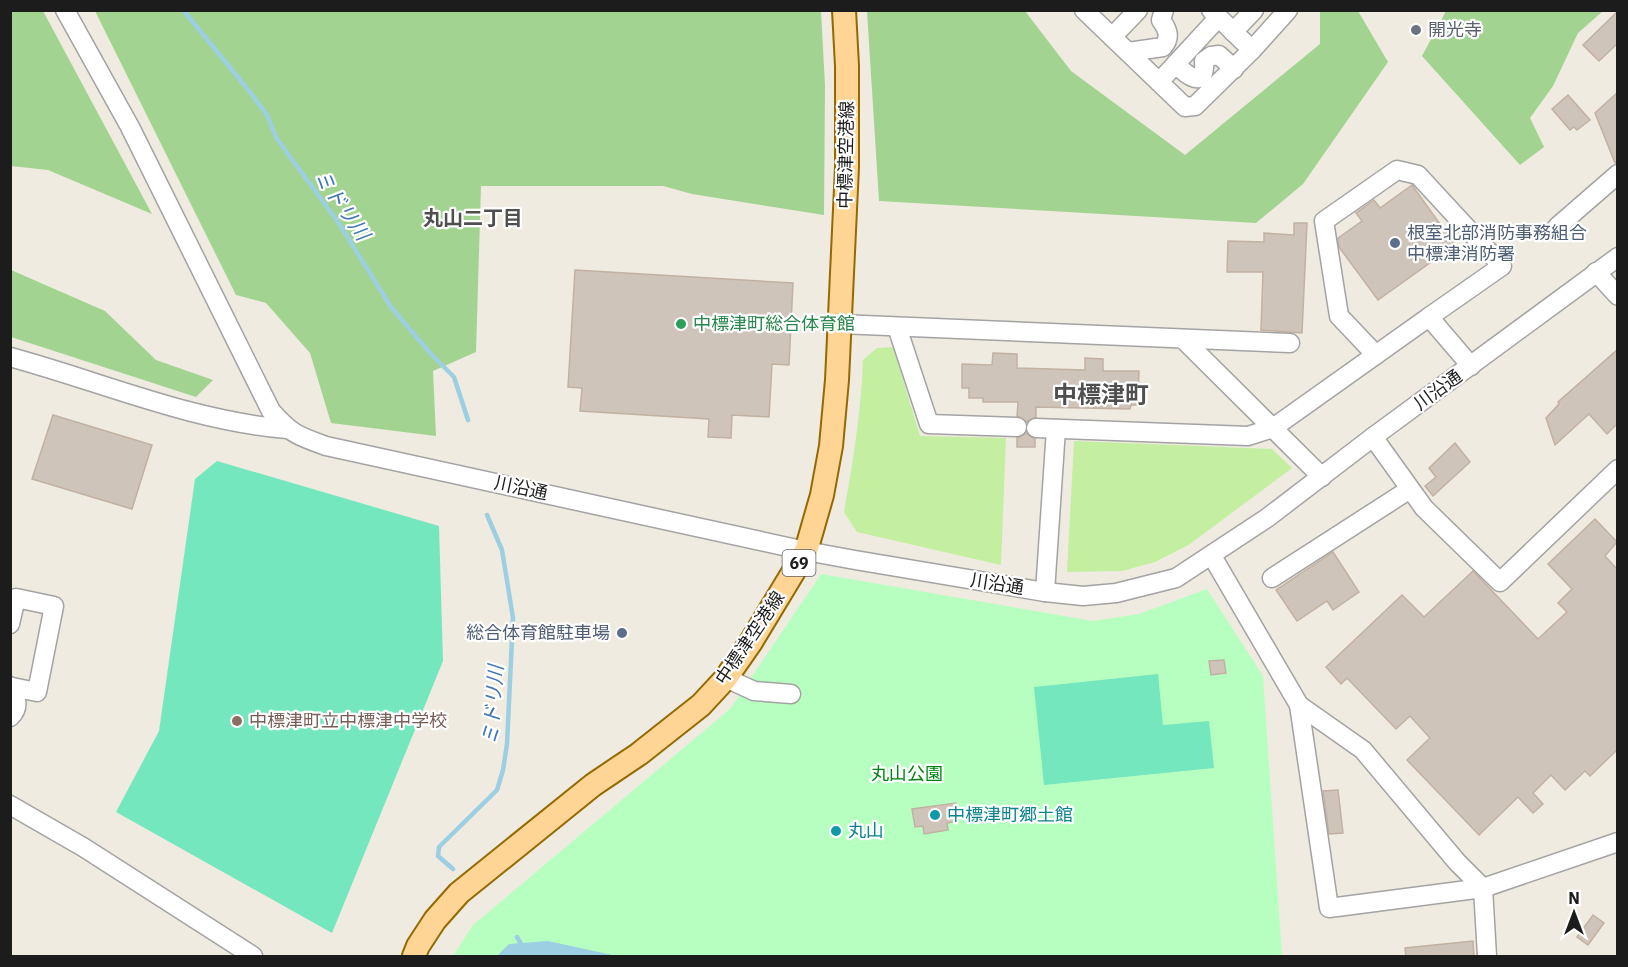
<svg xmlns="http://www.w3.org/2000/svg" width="1628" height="967" viewBox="0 0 1628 967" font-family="'IBM Plex Sans','Noto Sans JP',sans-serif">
	<rect width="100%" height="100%" fill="#efebe0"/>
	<g fill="#c4efa0">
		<path d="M 893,347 L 920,436 L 1006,438 L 1001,565 L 857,532 L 844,512 C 853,462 861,412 863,360 L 877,348 Z"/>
		<path d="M 1074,441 L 1272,449 L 1292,468 L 1190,544 L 1155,562 L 1122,571 L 1067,572 Z"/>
	</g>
	<g fill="#a2d391">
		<path d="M 10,11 L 43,11 L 152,214 L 48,170 L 11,166 Z"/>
		<path d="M 95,11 L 821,11 L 825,86 L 824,215 L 692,194 L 663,186 L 481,186 L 476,352 L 433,371 L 436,436 L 331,423 L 310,353 L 266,303 L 236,295 Z"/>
		<path d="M 867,11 L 1025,11 L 1071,71 L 1185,155 L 1320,44 L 1320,11 L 1358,11 L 1388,62 L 1303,184 L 1256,223 L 879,201 Z"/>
		<path d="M 1446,11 L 1603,11 L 1578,33 L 1553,86 L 1530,118 L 1544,147 L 1520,165 L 1422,56 Z"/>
		<path d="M 11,270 L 105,311 L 156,360 L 213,380 L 196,397 L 11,337 Z"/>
	</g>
	<path fill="#b7ffc0" d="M 821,574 L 1093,621 L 1139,614 L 1207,589 L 1263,676 L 1282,956 L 453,956 L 473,925 L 730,709 Z"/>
	<g fill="#75e7bf">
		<path d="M 217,461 L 439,526 L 443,661 L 332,933 L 116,812 L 159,731 L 195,479 Z"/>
		<path d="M 1158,674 L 1163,725 L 1209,721 L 1214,768 L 1044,785 L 1034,687 Z"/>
	</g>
	<path fill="#9ccfe2" d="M 548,941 L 617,956 L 497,956 L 509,944 Z"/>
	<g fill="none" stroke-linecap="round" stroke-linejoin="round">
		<g stroke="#9ccfe2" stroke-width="4.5">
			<path d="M 183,10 L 250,92 L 267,115 L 277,139 L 338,222 L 391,307 L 430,353 L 454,377 L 468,420"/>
			<path d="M 453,869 L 438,856 L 439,847 L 497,790 L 503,770 L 507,744 L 513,618 L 502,550 L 487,515"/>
			<path d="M 517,937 L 528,956"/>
		</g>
	</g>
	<g fill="#cfc4b9" stroke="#c2b1a1" stroke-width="1.5">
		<path d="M 1617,12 L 1617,44 L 1599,61 L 1583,45 Z"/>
		<path d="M 1617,93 L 1617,163 L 1615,163 L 1595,113 Z"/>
		<path d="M 1568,95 L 1590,120 L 1577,130 L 1574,127 L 1570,130 L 1552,109 Z"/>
		<path d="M 1412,185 L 1455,245 L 1378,300 L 1339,247 L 1338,238 L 1362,221 L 1356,213 L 1374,200 L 1380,208 Z"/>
		<path d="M 1294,223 L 1307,223 L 1302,333 L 1261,330 L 1263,272 L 1227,272 L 1228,241 L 1264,242 L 1264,233 L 1294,235 Z"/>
		<path d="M 575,270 L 793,283 L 789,365 L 772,364 L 769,417 L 732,415 L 731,438 L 708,437 L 709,419 L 580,411 L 582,388 L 568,387 Z"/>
		<path d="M 1617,350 L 1617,424 L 1607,434 L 1589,414 L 1555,445 L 1546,418 L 1559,404 L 1558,402 Z"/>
		<path d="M 993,353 L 1017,354 L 1017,368 L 1085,370 L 1085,358 L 1103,359 L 1103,371 L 1139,371 L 1138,405 L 1131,405 L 1130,409 L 1036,407 L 1036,417 L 1027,422 L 1017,416 L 1018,402 L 983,402 L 983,398 L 969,398 L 969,388 L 962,388 L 962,364 L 992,365 Z"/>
		<path d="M 53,415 L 152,445 L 132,509 L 32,479 Z"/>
		<path d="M 1026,433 L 1035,439 L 1035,447 L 1017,447 L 1017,438 Z"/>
		<path d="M 1455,443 L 1470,462 L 1433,496 L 1425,486 L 1436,477 L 1429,468 Z"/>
		<path d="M 1595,519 L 1617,542 L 1605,556 L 1617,569 L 1617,750 L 1590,776 L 1585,771 L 1565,790 L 1551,775 L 1533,793 L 1543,804 L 1533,813 L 1518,797 L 1479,835 L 1407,760 L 1430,738 L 1410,716 L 1396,729 L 1347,678 L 1341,684 L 1326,667 L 1402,595 L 1424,617 L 1473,571 L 1538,639 L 1567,612 L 1558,603 L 1572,589 L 1548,564 Z"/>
		<path d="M 1333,552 L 1359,592 L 1333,610 L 1327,601 L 1297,621 L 1276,590 Z"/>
		<path d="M 1224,660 L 1226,673 L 1211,675 L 1209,661 Z"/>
		<path d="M 1338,790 L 1343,833 L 1329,834 L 1323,791 Z"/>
		<path d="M 956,803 L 958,821 L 947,823 L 948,830 L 924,834 L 923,826 L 915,827 L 912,809 Z"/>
		<path d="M 1593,915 L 1604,923 L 1588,945 L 1577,937 Z"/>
		<path d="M 1473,941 L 1474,957 L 1406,957 L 1405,948 Z"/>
	</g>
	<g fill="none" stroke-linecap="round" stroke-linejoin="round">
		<g stroke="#a3a3a3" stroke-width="21">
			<g id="minor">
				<path d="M 65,10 L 130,127 L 271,411 C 291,434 298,436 326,446 L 806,551 L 855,560 L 1045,592 L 1083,596 L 1116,593 L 1176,578 L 1267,518 L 1373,437 L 1618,257"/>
				<path d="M 1084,10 L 1185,107 L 1195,106 L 1252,50 L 1288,10"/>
				<path d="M 1211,10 L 1252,50"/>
				<path d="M 1233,32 L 1254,10"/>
				<path d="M 1112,37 L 1138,10"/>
				<path d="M 1128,52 L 1163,47 C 1171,37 1168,30 1161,20 L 1164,10"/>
				<path d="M 1176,64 C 1186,75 1206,91 1204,61 L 1211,56 L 1219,55 L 1234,69"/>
				<path d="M 1159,82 L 1218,18"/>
				<path d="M 1557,227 L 1618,174"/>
				<path d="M 1596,272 L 1618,296"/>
				<path d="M 840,324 L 1290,343"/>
				<path d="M 897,327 L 929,424 L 1017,427"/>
				<path d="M 1183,339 L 1322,477"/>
				<path d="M 1376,355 L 1339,316 L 1324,221 L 1397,170 L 1418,175 L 1502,266 L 1429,317"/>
				<path d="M 10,357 C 102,382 191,421 287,429"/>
				<path d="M 1036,428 L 1248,436 L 1273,428 L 1429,317 L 1471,366"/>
				<path d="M 1373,437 L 1424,508 L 1500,582 L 1618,469"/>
				<path d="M 1212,556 L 1299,705 L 1363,750 L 1457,862 L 1483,888 L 1618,842"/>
				<path d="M 1272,578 L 1410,489"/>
				<path d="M 1045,592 L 1056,429"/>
				<path d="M 10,624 L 16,598 L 54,606 L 37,692 L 12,687"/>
				<path d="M 726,678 L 754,691 L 791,694"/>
				<path d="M 10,686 C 17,696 20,708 10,717"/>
				<path d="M 1299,705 L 1329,908 L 1483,888 L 1487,956"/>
				<path d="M 10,805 L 83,847 L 253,956"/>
			</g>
		</g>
		<g stroke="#946900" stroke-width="26">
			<path id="major" d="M 414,956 L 418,946 L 435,920 L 459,893 L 593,785 L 639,754 L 701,705 L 726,678 L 751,642 L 806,551 L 822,495 L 831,446 L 837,380 L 847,167 L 847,66 L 844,10"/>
		</g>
		<use href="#minor" stroke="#fff" stroke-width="18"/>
		<use href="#major" stroke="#ffd595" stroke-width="22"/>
	</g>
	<circle fill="#6b7280" stroke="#fff" stroke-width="2" cx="1416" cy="30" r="6"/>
	<g fill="#5c6f8a" stroke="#fff" stroke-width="2">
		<circle cx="1395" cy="243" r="6"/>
		<circle cx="622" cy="633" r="6"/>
	</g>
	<circle fill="#2e9e5b" stroke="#fff" stroke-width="2" cx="681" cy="324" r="6"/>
	<circle fill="#8d6e63" stroke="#fff" stroke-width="2" cx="237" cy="721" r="6"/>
	<g fill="#0f9aa8" stroke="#fff" stroke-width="2">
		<circle cx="935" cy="815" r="6"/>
		<circle cx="836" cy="831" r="6"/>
	</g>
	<g text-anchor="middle" stroke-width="4.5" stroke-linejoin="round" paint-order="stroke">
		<rect fill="#fff" stroke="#606060" stroke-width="1.5" x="782.5" y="550" width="33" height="26" rx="4.5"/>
		<g font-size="16" font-weight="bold" fill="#1c1c1c">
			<text x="799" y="569">69</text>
		</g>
		<g font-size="18" fill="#5b616d" stroke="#fff" text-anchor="start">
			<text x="1428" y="36">開光寺</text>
		</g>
		<g font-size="18" fill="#1c1c1c" stroke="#fff">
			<text transform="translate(846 155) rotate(-89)" y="6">中標津空港線</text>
			<text transform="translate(1438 390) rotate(-36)" y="6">川沿通</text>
			<text transform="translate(521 488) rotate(12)" y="6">川沿通</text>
			<text transform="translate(997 584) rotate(9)" y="6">川沿通</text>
			<text transform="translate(750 638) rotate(-56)" y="6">中標津空港線</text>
		</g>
		<g font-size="18" fill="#4e5e75" stroke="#fff" text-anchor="start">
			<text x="1407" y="239">根室北部消防事務組合<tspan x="1407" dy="21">中標津消防署</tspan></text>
			<text x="610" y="639" text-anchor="end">総合体育館駐車場</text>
		</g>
		<g font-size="18" fill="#27864d" stroke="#fff" text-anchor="start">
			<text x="693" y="330">中標津町総合体育館</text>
		</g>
		<g font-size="18" fill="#785e54" stroke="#fff" text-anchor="start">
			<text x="249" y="727">中標津町立中標津中学校</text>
		</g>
		<g font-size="18" fill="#008410" stroke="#fff">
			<text x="907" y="780">丸山公園</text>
		</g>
		<g font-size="18" fill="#0d838f" stroke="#fff" text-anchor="start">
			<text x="947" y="821">中標津町郷土館</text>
			<text x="848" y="837">丸山</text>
		</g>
		<g font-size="20" font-style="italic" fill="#3f76b5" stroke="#fff">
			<text transform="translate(342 205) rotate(55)" y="7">ミドリ川</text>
			<text transform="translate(493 705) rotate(-86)" y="7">ミドリ川</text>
		</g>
		<g font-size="20" font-weight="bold" fill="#4f4f4f" stroke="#fff">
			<text x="473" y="225">丸山二丁目</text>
		</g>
		<g font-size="24" font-weight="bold" fill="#4f4f4f" stroke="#fff">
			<text x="1101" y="403">中標津町</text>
		</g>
	</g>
	<rect width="1628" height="967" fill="none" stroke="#1c1c1c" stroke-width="24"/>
	<g transform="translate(1574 913)" stroke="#ffffff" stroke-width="4.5" paint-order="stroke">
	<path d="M0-4.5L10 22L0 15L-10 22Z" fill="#1c1c1c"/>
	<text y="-9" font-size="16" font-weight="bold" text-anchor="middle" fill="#1c1c1c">N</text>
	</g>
</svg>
